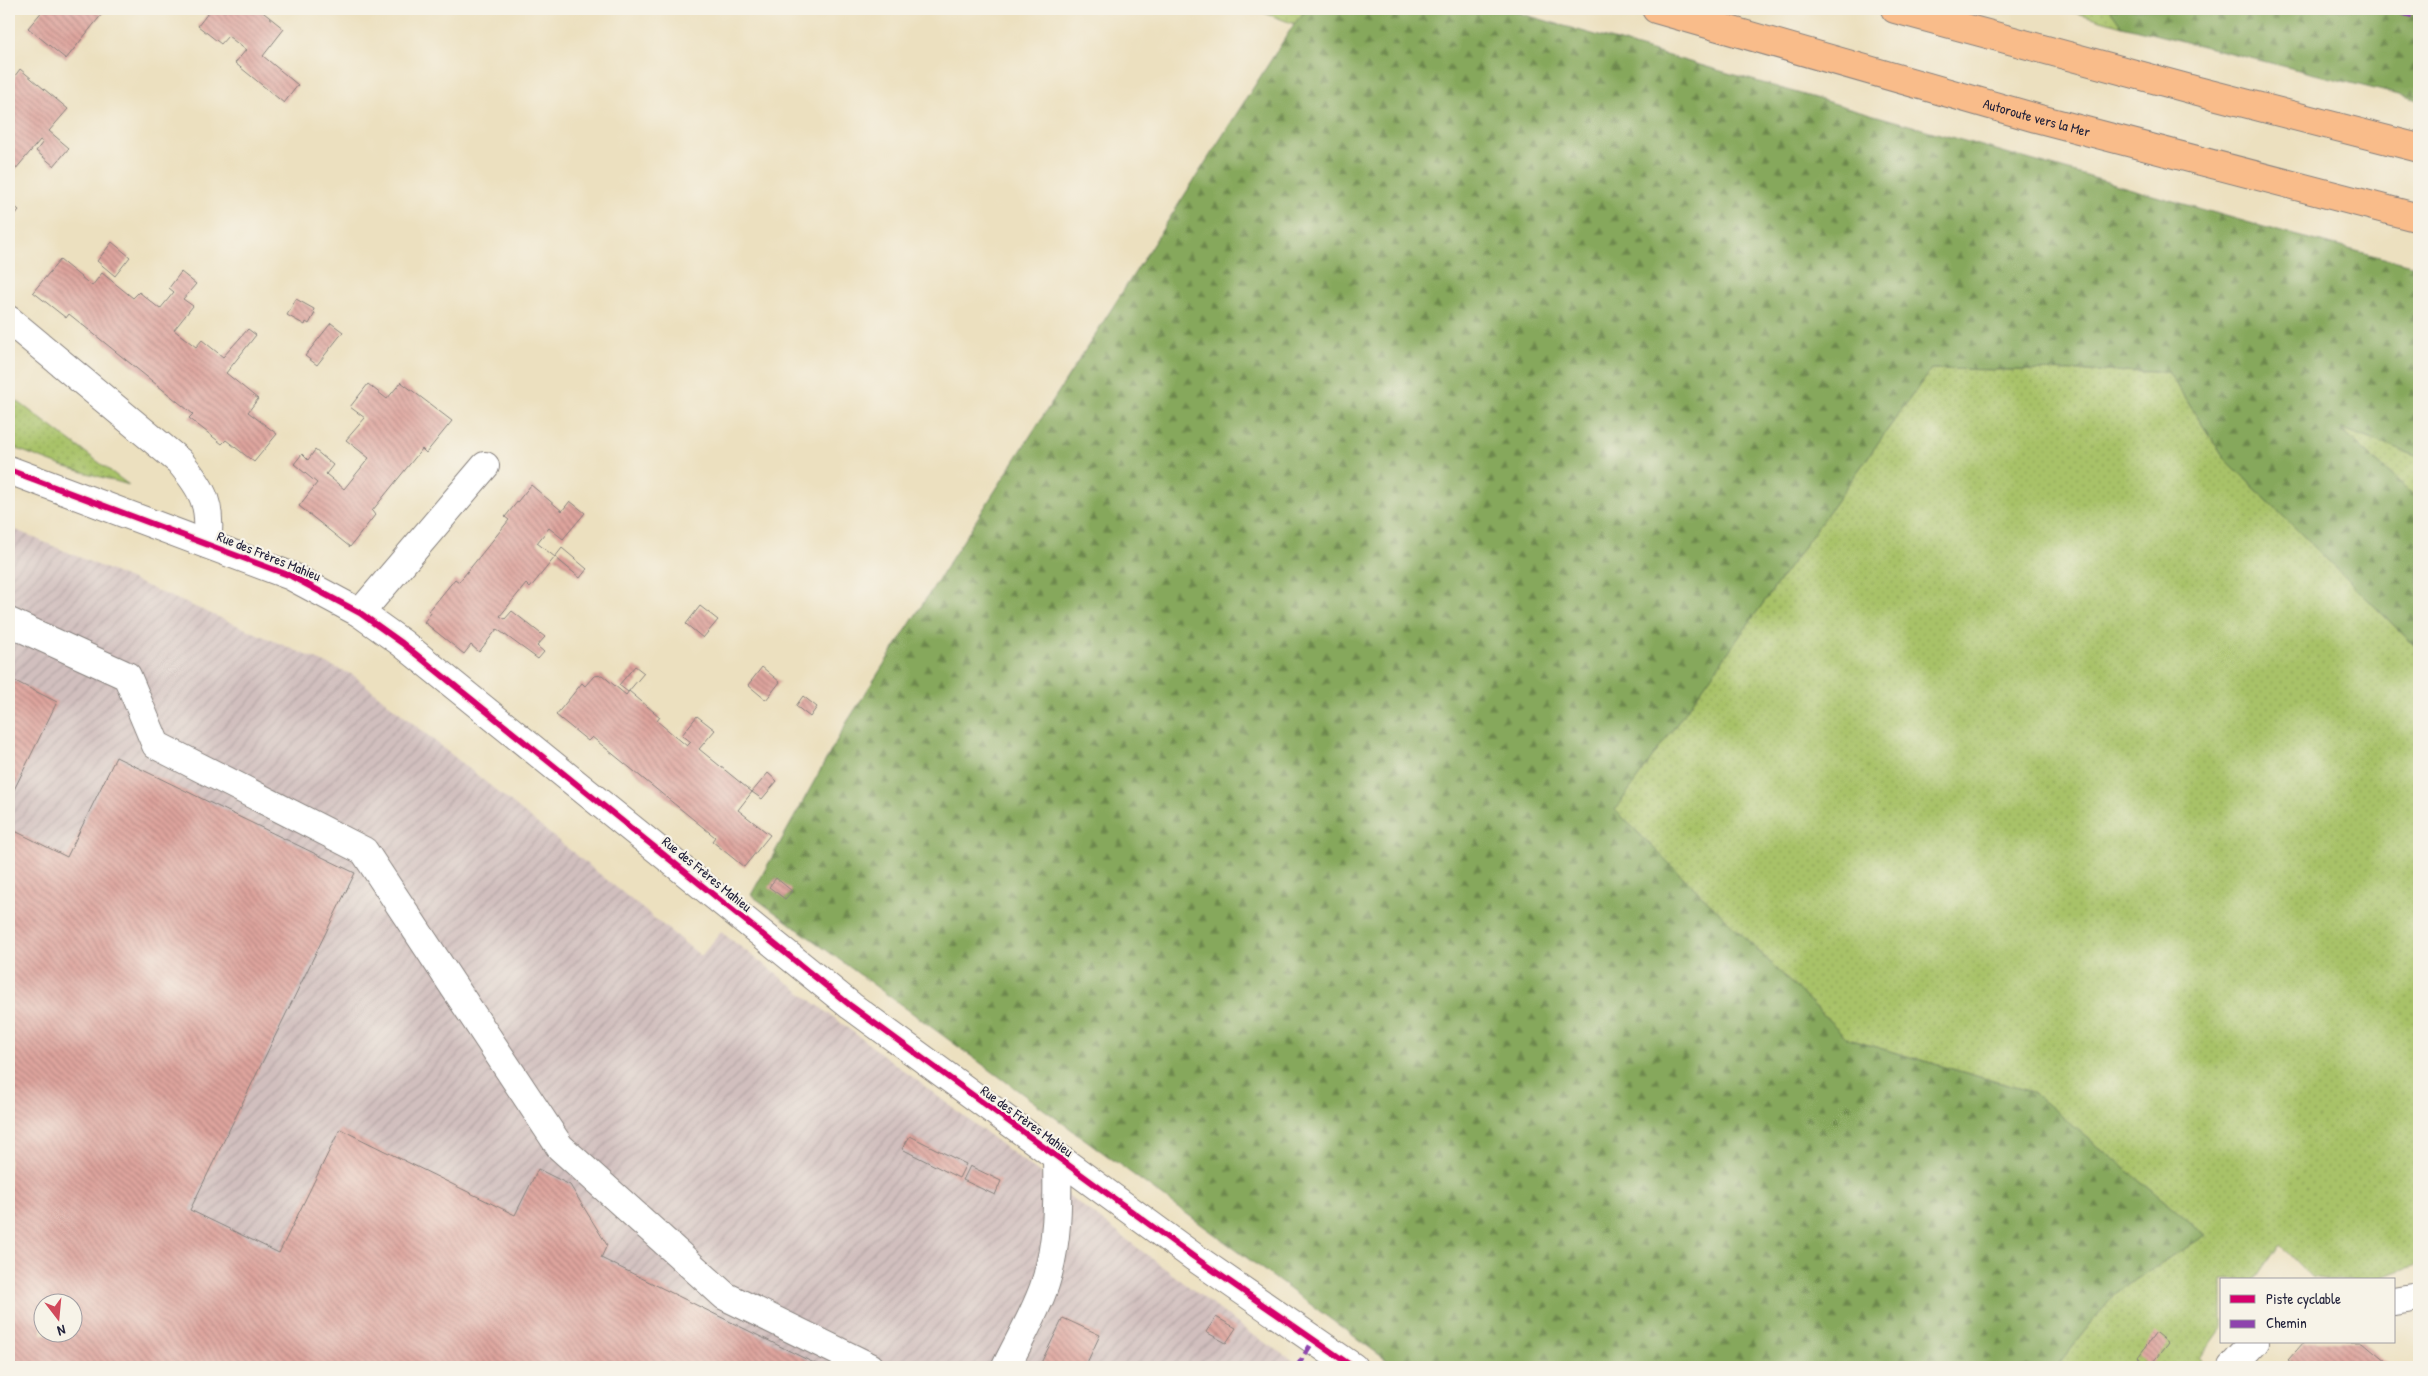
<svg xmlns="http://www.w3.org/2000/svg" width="2428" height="1376" viewBox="0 0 2428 1376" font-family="'Patrick Hand',sans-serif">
	<defs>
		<pattern id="industrial-furrows" width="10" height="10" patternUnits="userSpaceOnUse" patternTransform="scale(1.25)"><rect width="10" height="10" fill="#d1bfbe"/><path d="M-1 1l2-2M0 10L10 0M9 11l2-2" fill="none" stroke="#b3a4a4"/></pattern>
		<pattern id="green-dots" width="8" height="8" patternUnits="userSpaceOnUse" patternTransform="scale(1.25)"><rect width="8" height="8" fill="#a8c268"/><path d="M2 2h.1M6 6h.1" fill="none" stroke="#90a65b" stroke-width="1.8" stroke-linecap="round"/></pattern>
		<pattern id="forest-firs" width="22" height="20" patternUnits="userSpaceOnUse" patternTransform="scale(1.25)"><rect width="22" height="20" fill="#86a85c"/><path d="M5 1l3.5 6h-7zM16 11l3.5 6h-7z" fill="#6d884d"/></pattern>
		<pattern id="building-back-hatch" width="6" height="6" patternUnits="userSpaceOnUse" patternTransform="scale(1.25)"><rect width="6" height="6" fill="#dea49d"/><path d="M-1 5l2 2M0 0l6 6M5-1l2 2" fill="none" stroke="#b48581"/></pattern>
	</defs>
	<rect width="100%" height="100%" fill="#f7f3e8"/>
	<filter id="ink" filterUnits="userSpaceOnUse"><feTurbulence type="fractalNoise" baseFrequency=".02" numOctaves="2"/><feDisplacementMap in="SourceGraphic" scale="10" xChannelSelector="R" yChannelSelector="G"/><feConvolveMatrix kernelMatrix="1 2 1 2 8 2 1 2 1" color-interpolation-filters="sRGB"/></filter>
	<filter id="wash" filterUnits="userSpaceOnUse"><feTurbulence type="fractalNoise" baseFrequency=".0096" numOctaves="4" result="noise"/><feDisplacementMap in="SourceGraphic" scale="20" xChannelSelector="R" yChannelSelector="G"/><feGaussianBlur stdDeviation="1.12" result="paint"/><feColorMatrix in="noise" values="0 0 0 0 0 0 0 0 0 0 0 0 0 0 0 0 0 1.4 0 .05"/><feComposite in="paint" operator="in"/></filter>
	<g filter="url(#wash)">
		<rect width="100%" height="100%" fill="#ece0bf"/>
		<path fill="url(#industrial-furrows)" fill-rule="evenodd" d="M 9,527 L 353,675 L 701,956 L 721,932 L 1250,1333 L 1304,1367 L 9,1367 ZM 42,1304 L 72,1304 L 72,1334 L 42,1334 Z"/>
		<g fill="url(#green-dots)" stroke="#657252">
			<path d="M 1254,9 L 1307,9 L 1294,24 Z"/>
			<path d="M 2062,9 L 2110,9 L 2122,26 Z"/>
			<path d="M 1931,369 L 2168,372 L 2224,458 L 2419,650 L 2419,1264 L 2372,1280 L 2331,1280 L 2311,1277 L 2280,1245 L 2256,1280 L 2222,1280 L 2222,1328 L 2200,1359 L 2208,1367 L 2056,1367 L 2115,1293 L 2206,1235 L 2032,1092 L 1848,1039 L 1615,810 Z"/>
			<path d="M 9,395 L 129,485 L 62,466 L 9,446 Z"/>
			<path d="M 2339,427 L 2419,457 L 2419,500 Z"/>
		</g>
		<g fill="url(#forest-firs)" stroke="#54654c">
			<path d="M 1307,9 L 1505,9 L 2278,231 L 2419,267 L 2419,457 L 2340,428 L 2419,500 L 2419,650 L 2224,458 L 2168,372 L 1931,369 L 1615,810 L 1848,1039 L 2032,1092 L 2206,1235 L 2115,1293 L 2056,1367 L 1396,1367 L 751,895 L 847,722 L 1294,24 Z"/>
			<path d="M 2110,9 L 2419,9 L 2419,100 L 2122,26 Z"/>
		</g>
		<g id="blocks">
			<g fill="url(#building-back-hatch)" fill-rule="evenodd">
				<path d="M 44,9 L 106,9 L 66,59 L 28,28 Z"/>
				<path d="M 211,9 L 226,11 L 227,9 L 259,9 L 284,29 L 263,56 L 298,85 L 284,103 L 235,63 L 246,50 L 228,36 L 221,44 L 198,26 Z"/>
				<path d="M 20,69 L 68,109 L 49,131 L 69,148 L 54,166 L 36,151 L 43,142 L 40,140 L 15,170 L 12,168 L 9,172 L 9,84 Z"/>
				<path d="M 9,202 L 19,210 L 9,222 Z"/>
				<path d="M 112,242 L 130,257 L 115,276 L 97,261 Z"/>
				<path d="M 60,260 L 92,286 L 102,273 L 133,298 L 139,292 L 160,309 L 174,292 L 169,288 L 181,272 L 196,284 L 183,299 L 193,306 L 174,330 L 196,347 L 202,340 L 223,357 L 248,329 L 256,335 L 226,373 L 258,399 L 248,412 L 277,434 L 254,462 L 226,440 L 222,444 L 189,418 L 193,414 L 69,314 L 66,318 L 33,292 Z"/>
				<path d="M 296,299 L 314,309 L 313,312 L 315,313 L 309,324 L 306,322 L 305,325 L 287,315 Z"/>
				<path d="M 331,323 L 343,332 L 317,365 L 305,356 Z"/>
				<path d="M 401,382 L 452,421 L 426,453 L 422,449 L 372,511 L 375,515 L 350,547 L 299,506 L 317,483 L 294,464 L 302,454 L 308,460 L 315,450 L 333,465 L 326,474 L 344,489 L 369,458 L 346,440 L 365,418 L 350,407 L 368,384 L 387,399 Z"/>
				<path d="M 531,485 L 562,511 L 570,501 L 585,513 L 563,539 L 549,528 L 537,543 L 555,557 L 562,548 L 587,569 L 580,578 L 555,557 L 530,588 L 526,584 L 500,616 L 505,619 L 512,611 L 545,637 L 537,646 L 544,652 L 538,659 L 497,629 L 479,652 L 471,645 L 464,654 L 424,622 L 431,613 L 429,611 L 455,579 L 459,582 L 509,520 L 505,517 Z"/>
				<path d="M 700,606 L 718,620 L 703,638 L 686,624 Z"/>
				<path d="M 635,666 L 644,673 L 628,692 L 619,685 Z"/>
				<path d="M 762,667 L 780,682 L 766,700 L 748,685 Z"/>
				<path d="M 602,675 L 626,695 L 629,691 L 660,717 L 657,721 L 687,746 L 691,742 L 682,735 L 697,716 L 715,730 L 699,749 L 752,792 L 768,773 L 777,781 L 762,799 L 752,792 L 738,810 L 770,835 L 744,867 L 712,841 L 715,837 L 592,737 L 588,741 L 556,715 L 582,683 L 585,686 L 594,676 Z"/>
				<path d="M 9,678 L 57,702 L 9,800 Z"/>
				<path d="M 803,696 L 817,707 L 810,717 L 796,706 Z"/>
				<path d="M 116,757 L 355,873 L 190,1210 L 279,1253 L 340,1129 L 515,1215 L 538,1169 L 570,1185 L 607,1245 L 601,1258 L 822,1367 L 9,1367 L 9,828 L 67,857 ZM 42,1304 L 72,1304 L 72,1334 L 42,1334 Z"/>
				<path d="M 776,878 L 792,891 L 785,899 L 769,887 Z"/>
				<path d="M 910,1136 L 966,1164 L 959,1178 L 902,1149 Z"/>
				<path d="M 970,1166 L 1001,1181 L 995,1195 L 963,1180 Z"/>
				<path d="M 1216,1317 L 1236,1328 L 1226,1343 L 1206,1332 Z"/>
				<path d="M 1063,1318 L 1100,1335 L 1085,1367 L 1039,1367 Z"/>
				<path d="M 2156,1333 L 2168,1343 L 2149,1367 L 2138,1357 Z"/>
				<path d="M 2304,1342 L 2363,1342 L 2393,1367 L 2297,1367 L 2288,1360 Z"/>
			</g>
		</g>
	</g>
	<g filter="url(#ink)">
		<use href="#blocks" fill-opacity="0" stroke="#87817d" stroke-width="1"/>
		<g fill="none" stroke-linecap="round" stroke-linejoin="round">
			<g stroke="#87817d" stroke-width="30">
				<g id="minor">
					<path d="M 9,320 L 179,461 C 204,490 212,506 207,544"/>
					<path d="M 9,470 L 291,576 L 360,613 L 402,643 L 851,1006 L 1194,1257 L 1353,1367"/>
					<path d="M 360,613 L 485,466"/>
					<path d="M 9,622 L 127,676 L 156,745 L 364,851 L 560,1147 L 725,1296 L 870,1367"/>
					<path d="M 2394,1301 L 2419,1297"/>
					<path d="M 1006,1367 C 1019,1340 1036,1312 1045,1284 C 1058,1244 1058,1200 1057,1158"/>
					<path d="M 2232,1367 L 2255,1342"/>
				</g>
			</g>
			<g stroke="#87817d" stroke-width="30">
				<g id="highway">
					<path id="s1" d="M 1656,9 L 2036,118 L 2419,218"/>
					<path d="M 1895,9 L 2194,90 L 2419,148"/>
				</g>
			</g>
			<use href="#minor" stroke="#fff" stroke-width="28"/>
			<use href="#highway" stroke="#f9bc8a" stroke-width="28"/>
			<g stroke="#8e44ad" stroke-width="5" stroke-dasharray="10 5" stroke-linecap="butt">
				<path d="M 2388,9 L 2419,18"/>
				<path d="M 1297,1367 L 1313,1341"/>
			</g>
			<g stroke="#f7f3e8" stroke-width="9">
				<path id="cycleway" d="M 9,470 L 291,576 L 360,613 L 402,643 L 851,1006 L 1194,1257 L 1353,1367"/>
			</g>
			<use href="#cycleway" stroke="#d6006c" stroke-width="6"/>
		</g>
	</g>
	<g text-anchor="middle" stroke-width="4.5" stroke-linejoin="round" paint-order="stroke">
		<g font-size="14" fill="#22223b" stroke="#f7f3e8">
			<text dy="5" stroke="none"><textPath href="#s1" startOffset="396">Autoroute vers la Mer</textPath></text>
			<text transform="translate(269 556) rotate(22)" y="5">Rue des Frères Mahieu</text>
			<text transform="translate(707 874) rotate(39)" y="5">Rue des Frères Mahieu</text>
			<text transform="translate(1027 1121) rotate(36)" y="5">Rue des Frères Mahieu</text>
		</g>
	</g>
	<rect width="2428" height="1376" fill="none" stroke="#f7f3e8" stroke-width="30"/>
	<rect x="2220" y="1278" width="175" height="65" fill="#f7f3e8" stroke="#a29fa3"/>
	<rect x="2230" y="1295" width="25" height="8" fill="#d6006c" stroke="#a29fa3"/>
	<text x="2266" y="1304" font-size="15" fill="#22223b">Piste cyclable</text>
	<rect x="2230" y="1320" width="25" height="8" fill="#8e44ad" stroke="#a29fa3"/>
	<text x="2266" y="1328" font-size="15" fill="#22223b">Chemin</text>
	<g transform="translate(58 1318) rotate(164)"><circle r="24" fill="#f7f3e8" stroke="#a29fa3"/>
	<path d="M0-4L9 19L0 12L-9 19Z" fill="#d1495b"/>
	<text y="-8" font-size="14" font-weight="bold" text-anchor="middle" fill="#22223b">N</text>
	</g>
</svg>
